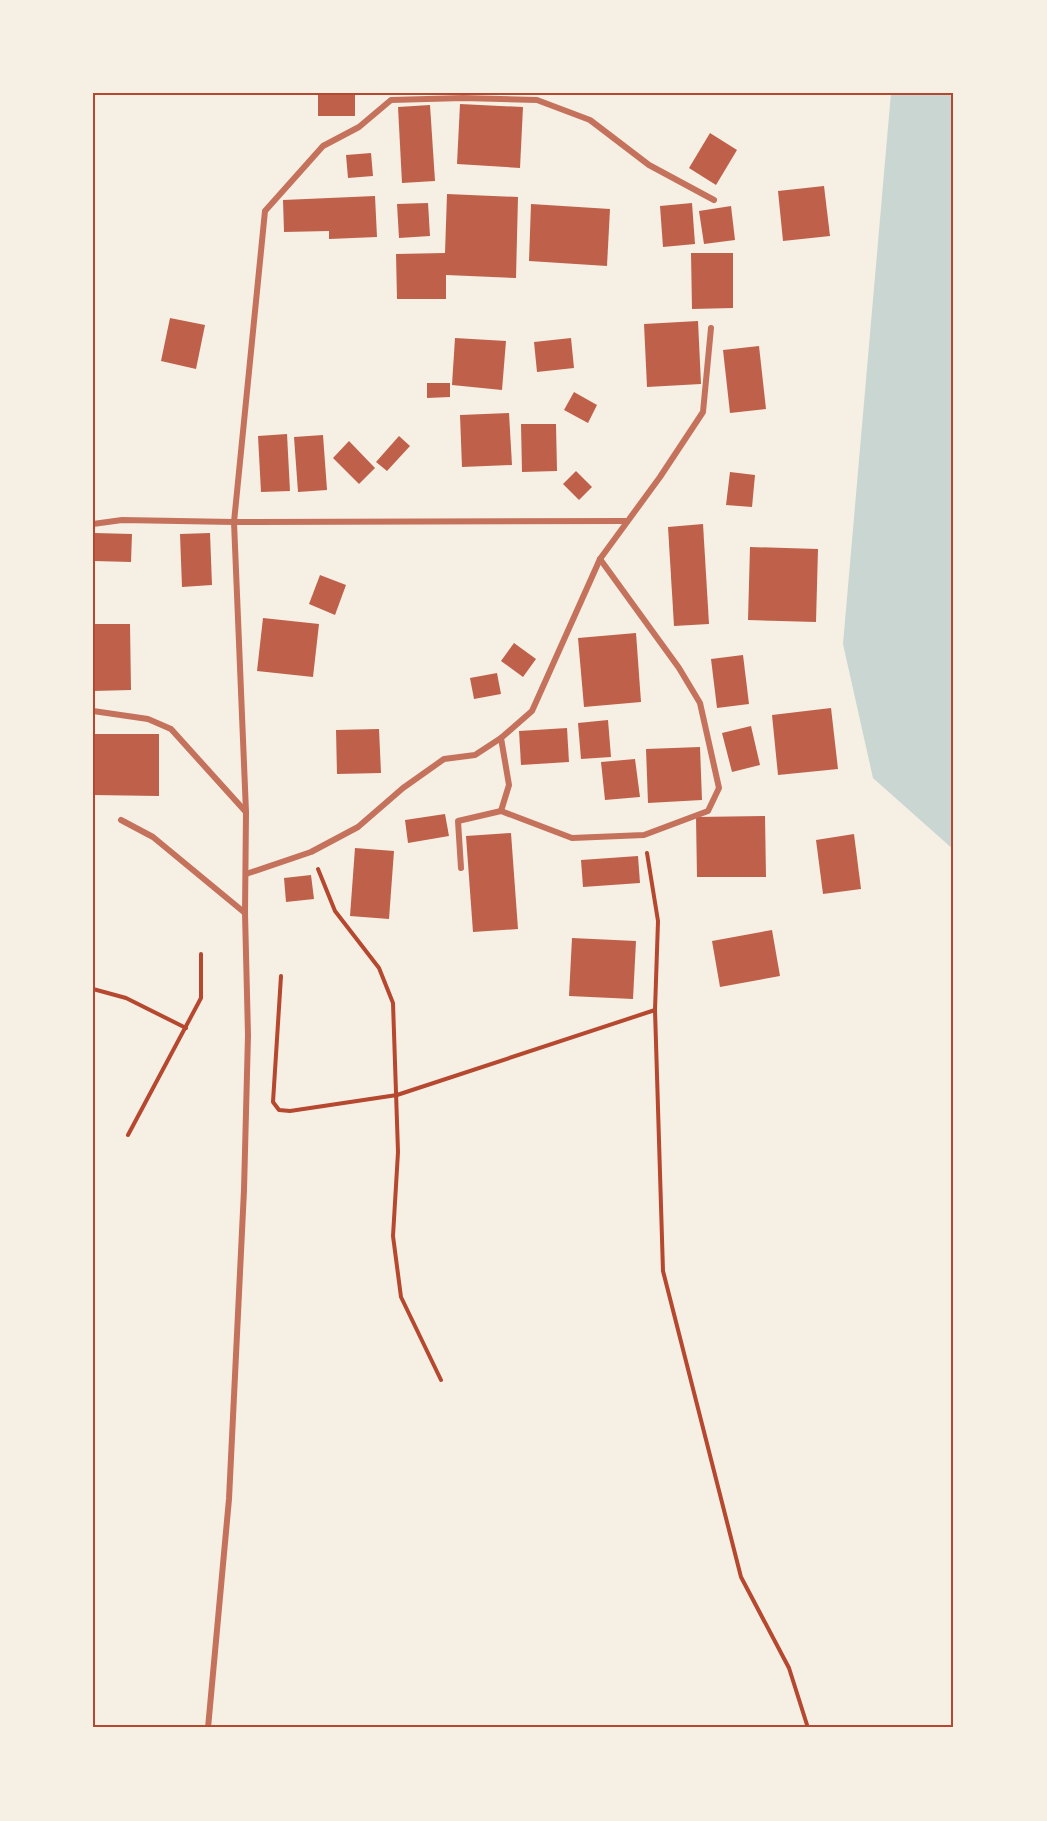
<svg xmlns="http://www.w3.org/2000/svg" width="1047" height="1821" viewBox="0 0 1047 1821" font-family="'Varela Round',sans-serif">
	<rect width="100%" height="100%" fill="#f6efe4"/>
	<path fill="#c9d6d2" d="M 891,93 L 954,93 L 954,850 L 873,778 L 843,644 Z"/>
	<g fill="#bf614a">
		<rect x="318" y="93" width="37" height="23"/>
		<path d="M 460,104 L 523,107 L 520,168 L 457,164 Z"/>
		<path d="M 430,105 L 435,181 L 402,183 L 398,107 Z"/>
		<path d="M 710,133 L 737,150 L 716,185 L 689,168 Z"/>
		<path d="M 371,153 L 373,176 L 348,178 L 346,155 Z"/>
		<path d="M 824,186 L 830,236 L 783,241 L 778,191 Z"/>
		<path d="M 447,194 L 518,197 L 516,278 L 446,275 L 446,299 L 397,299 L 396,254 L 445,253 Z"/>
		<path d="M 375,196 L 377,237 L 329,239 L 329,231 L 284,232 L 283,200 Z"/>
		<path d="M 428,203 L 430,236 L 399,238 L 397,204 Z"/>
		<path d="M 692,203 L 695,244 L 663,247 L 660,206 Z"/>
		<path d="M 531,204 L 610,209 L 607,266 L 529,261 Z"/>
		<path d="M 731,206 L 735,240 L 704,244 L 699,211 Z"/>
		<path d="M 691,253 L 733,253 L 733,308 L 692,309 Z"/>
		<path d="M 170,318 L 205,325 L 196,369 L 161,361 Z"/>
		<path d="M 698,321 L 701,384 L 647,387 L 644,324 Z"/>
		<path d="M 455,338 L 506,341 L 502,390 L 452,385 Z"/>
		<path d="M 571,338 L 574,368 L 537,372 L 534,342 Z"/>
		<path d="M 759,346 L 766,409 L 730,413 L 723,350 Z"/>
		<path d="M 427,383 L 450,383 L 450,397 L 427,398 Z"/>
		<path d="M 574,392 L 597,405 L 588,423 L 564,410 Z"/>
		<path d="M 509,413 L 512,465 L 462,467 L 460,415 Z"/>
		<path d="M 521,424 L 556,424 L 557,471 L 522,472 Z"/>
		<path d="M 287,434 L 290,491 L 261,492 L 258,436 Z"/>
		<path d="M 323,435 L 327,490 L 298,492 L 294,437 Z"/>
		<path d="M 399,436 L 410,446 L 387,471 L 376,462 Z"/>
		<path d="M 349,441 L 375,468 L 359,484 L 333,458 Z"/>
		<path d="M 576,471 L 592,487 L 579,500 L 563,484 Z"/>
		<path d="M 730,472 L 755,475 L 752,507 L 726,505 Z"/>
		<path d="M 703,524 L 709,624 L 674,626 L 668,527 Z"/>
		<path d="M 95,533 L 132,534 L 131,562 L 94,561 Z"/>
		<path d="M 210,533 L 212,585 L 182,587 L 180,534 Z"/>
		<path d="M 750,547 L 818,549 L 816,622 L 748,620 Z"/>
		<path d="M 320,575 L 346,585 L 335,615 L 309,604 Z"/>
		<path d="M 263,618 L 319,624 L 313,677 L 257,671 Z"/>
		<path d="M 93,624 L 130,624 L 131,690 L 93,691 Z"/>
		<path d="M 636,633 L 641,702 L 584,707 L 578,638 Z"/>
		<path d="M 514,643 L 536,659 L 523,677 L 501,661 Z"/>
		<path d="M 743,655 L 749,704 L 717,708 L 711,659 Z"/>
		<path d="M 497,673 L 501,694 L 474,699 L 470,678 Z"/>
		<path d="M 831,708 L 838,769 L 778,775 L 772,715 Z"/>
		<path d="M 608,720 L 611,757 L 581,759 L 578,723 Z"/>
		<path d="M 751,726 L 760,765 L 732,772 L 722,733 Z"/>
		<path d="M 567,728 L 569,762 L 521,765 L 519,731 Z"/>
		<path d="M 379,729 L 381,773 L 337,774 L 336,730 Z"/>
		<path d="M 93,734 L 159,734 L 159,796 L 93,795 Z"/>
		<path d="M 700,747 L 702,800 L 648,803 L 646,749 Z"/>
		<path d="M 635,759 L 640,797 L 605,800 L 601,762 Z"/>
		<path d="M 445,814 L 449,836 L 408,843 L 405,820 Z"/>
		<path d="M 765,816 L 766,877 L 697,877 L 696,817 Z"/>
		<path d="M 511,833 L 518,929 L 473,932 L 466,836 Z"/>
		<path d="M 854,834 L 861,889 L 823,894 L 816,840 Z"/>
		<path d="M 355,848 L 394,851 L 389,919 L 350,916 Z"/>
		<path d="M 638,856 L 640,883 L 583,887 L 581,860 Z"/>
		<path d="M 311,875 L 314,899 L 286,902 L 284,878 Z"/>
		<path d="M 772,930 L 780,976 L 720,987 L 712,941 Z"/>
		<path d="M 572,938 L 636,941 L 633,999 L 569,996 Z"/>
	</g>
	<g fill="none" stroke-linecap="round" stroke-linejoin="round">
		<g stroke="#b5482f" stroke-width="4">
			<path d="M 647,853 L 658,921 L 655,1010 L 663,1271 L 741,1577 L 789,1668 L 808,1728"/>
			<path d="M 318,869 L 335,911 L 379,968 L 393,1003 L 398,1152 L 393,1236 L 401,1297 L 441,1380"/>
			<path d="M 281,976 L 273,1102 L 279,1110 L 290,1111 L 397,1095 L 655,1010"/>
			<path d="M 93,989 L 126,998 L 186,1028"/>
			<path d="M 128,1135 L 201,998 L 201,954"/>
		</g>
		<g stroke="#c5725c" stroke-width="6">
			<path d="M 93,524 L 122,520 L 234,522 L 627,521"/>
			<path d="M 93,711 L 148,719 L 171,729 L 245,811"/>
			<path d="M 501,811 L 509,785 L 501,738 L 532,711 L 600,559 L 660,477 L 703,412 L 711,328"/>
			<path d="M 121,820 L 153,837 L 245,913"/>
			<path d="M 461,868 L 458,821 L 501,811 L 572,838 L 644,835 L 708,811 L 719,788 L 700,703 L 679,668 L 600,559"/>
			<path d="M 246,874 L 311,852 L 358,827 L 403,788 L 444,759 L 475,755 L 501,738"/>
			<path d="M 208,1728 L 229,1499 L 244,1190 L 248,1035 L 245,913 L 246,812 L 234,522 L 265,211 L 323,146 L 359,127 L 391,100 L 463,98 L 537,100 L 590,120 L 649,165 L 714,200"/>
		</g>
	</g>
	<rect width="1047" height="1821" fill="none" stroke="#f6efe4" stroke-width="189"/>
	<rect x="94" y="94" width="858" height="1632" fill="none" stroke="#b5482f" stroke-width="2"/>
</svg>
